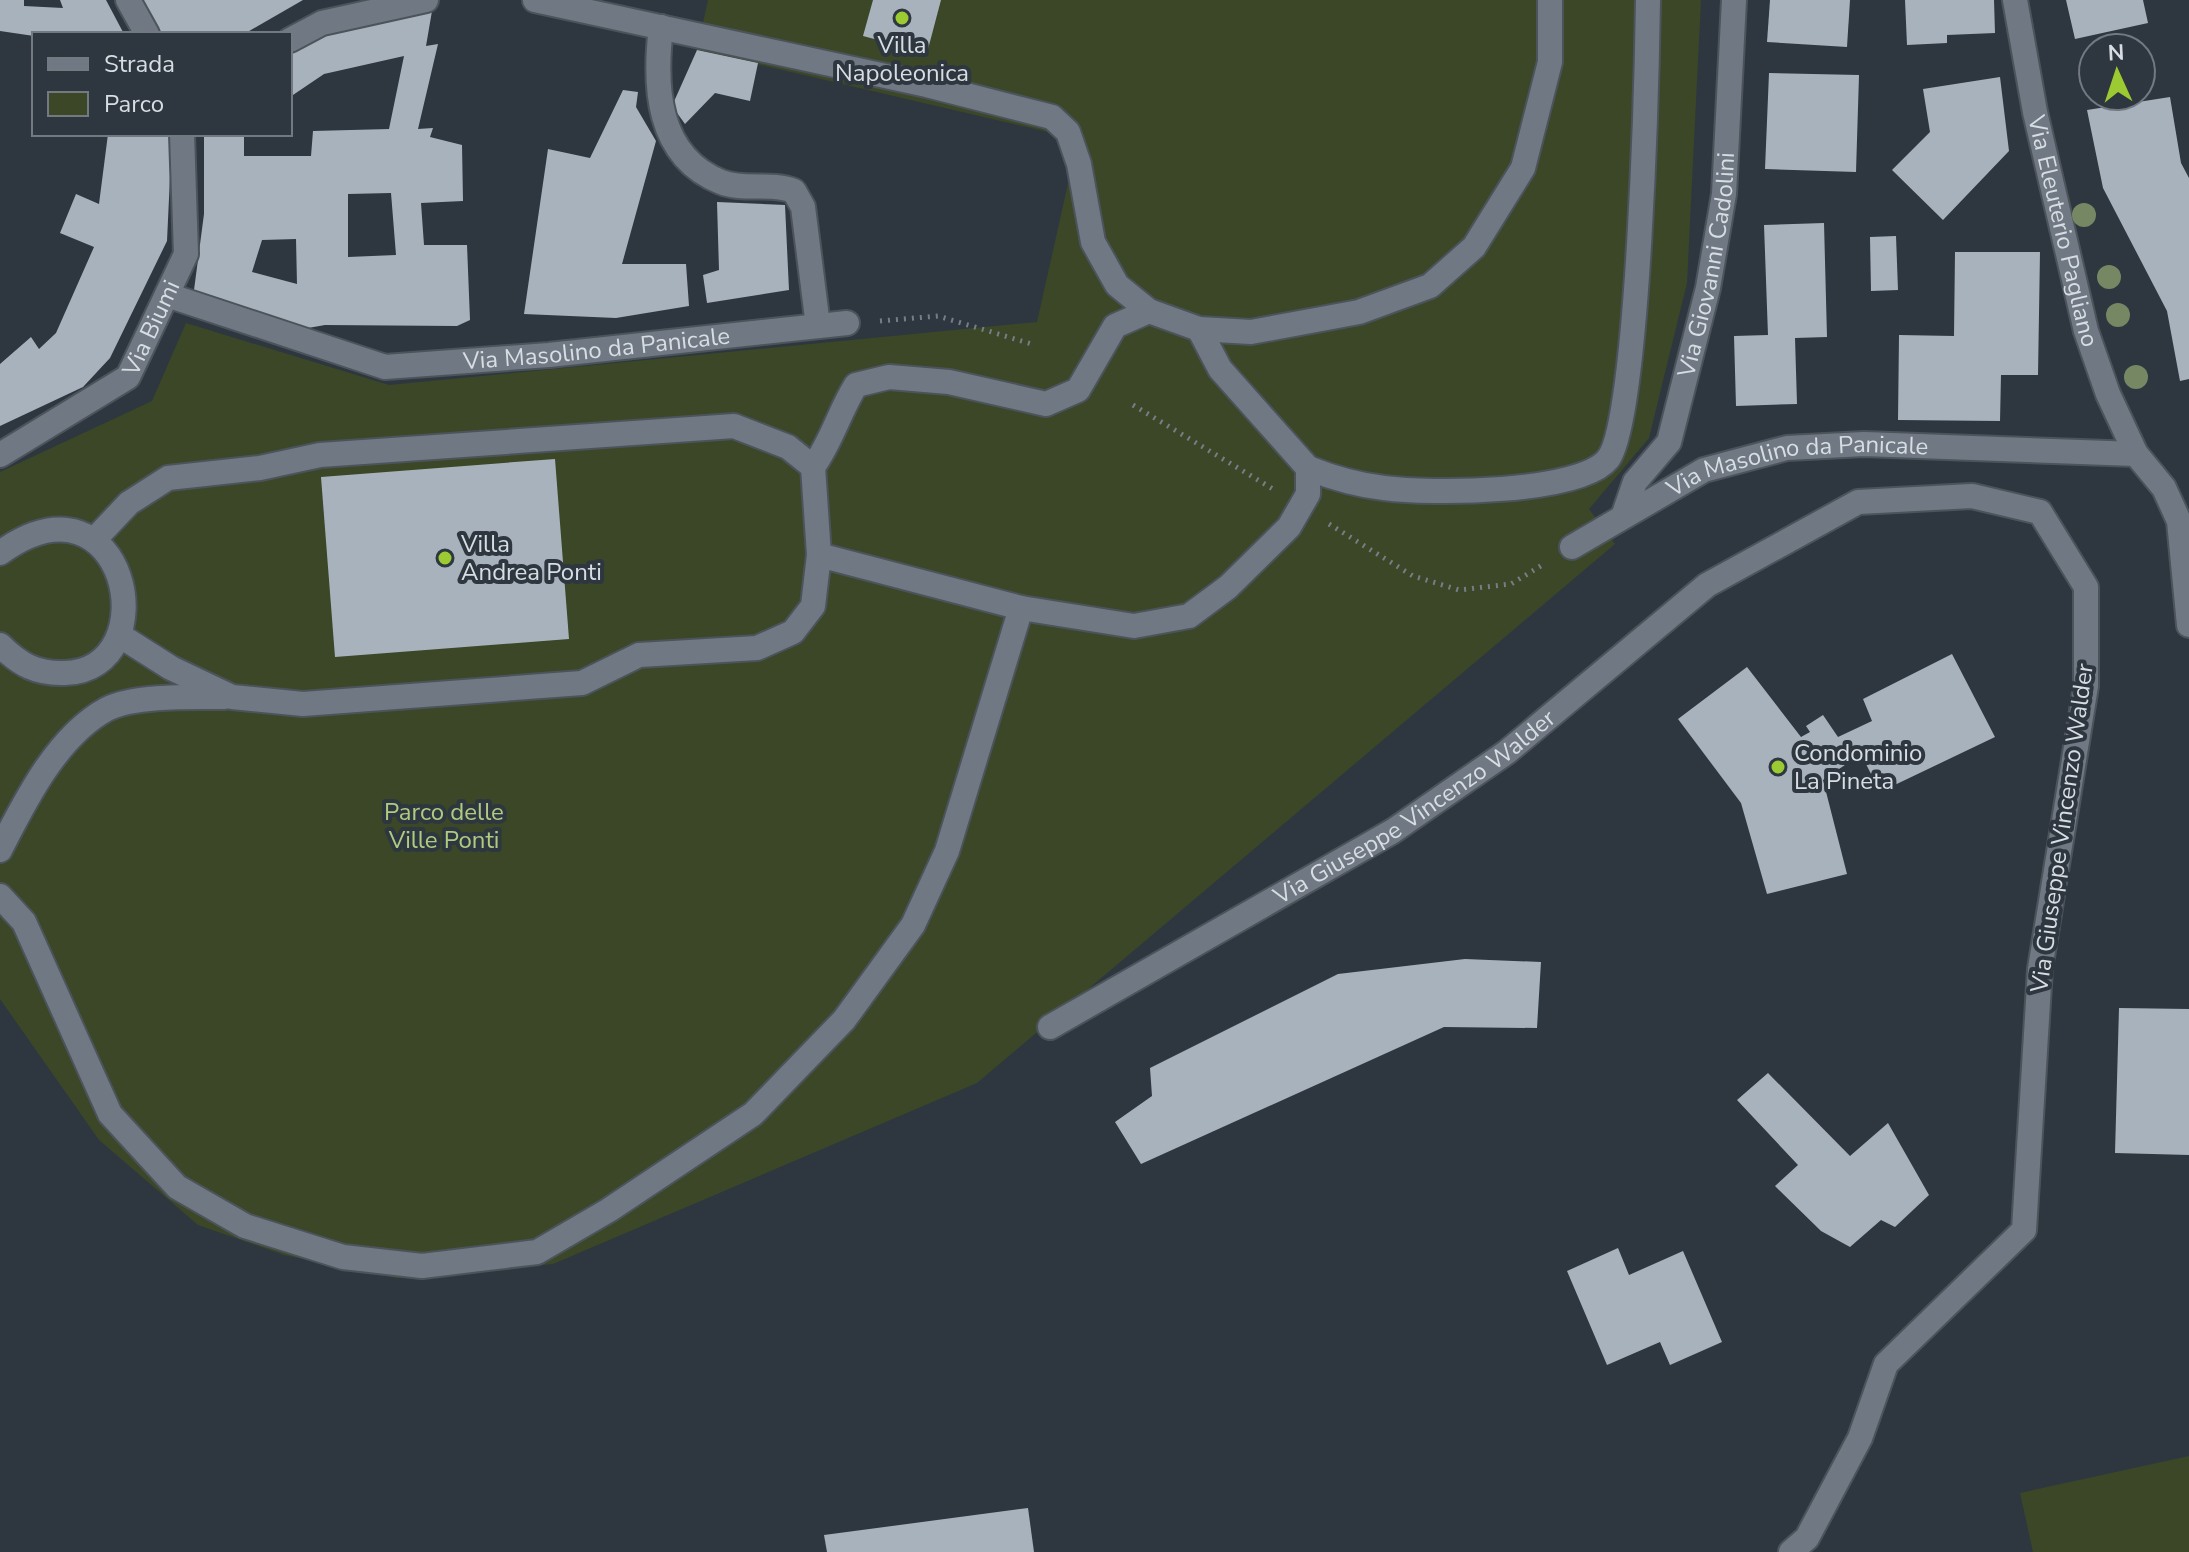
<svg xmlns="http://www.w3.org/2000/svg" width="2189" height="1552" viewBox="0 0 2189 1552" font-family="'Nunito Sans',sans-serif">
	<rect width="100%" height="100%" fill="#2e3740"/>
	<g fill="#3b4727">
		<path d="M 708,0 L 1701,0 L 1687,283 L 1649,438 L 1589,509 L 1615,544 L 977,1083 L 553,1264 L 397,1278 L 284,1255 L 198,1225 L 99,1140 L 0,999 L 0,472 L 152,401 L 186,323 L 389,385 L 1037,322 L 1078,139 L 697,50 Z"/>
		<path d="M 2189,1456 L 2189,1552 L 2033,1552 L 2020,1493 Z"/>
	</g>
	<g fill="#a8b2bd" fill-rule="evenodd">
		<path d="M 0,0 L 24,0 L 24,6 L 63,8 L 60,0 L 106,0 L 124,34 L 34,36 L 0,31 Z"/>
		<path d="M 141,0 L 303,0 L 244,34 L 159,34 Z"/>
		<path d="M 873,0 L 941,0 L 927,53 L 863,36 Z"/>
		<path d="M 1770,0 L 1850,0 L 1847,47 L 1767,42 Z"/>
		<path d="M 1905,0 L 1994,0 L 1995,33 L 1947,35 L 1947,43 L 1907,45 Z"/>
		<path d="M 2066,0 L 2143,0 L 2148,23 L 2075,39 Z"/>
		<path d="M 432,11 L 426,46 L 438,44 L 418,129 L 433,128 L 430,137 L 462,145 L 463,201 L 421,203 L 424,245 L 467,245 L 470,320 L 457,326 L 325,325 L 308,328 L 194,290 L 204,214 L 204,134 L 244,134 L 244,156 L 311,156 L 313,131 L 389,129 L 404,56 L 324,74 L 290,97 L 290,44 ZM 391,193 L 396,255 L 348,257 L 348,194 ZM 296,239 L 297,284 L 252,272 L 262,240 Z"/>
		<path d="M 697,50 L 758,63 L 750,101 L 715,93 L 685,124 L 672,106 Z"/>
		<path d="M 1769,73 L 1859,75 L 1856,172 L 1765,169 Z"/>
		<path d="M 2000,77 L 2009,151 L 1943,220 L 1892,170 L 1930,132 L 1923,89 Z"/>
		<path d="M 623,90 L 638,92 L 636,107 L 656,141 L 622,264 L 686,264 L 689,306 L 616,318 L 524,314 L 548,149 L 590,158 Z"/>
		<path d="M 2170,97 L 2181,163 L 2189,178 L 2189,379 L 2180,381 L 2167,311 L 2103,188 L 2087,110 Z"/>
		<path d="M 108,134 L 172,134 L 167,241 L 110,358 L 83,387 L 0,426 L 0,364 L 31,337 L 39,349 L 56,333 L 94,247 L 60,233 L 76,194 L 99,204 Z"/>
		<path d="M 717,202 L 785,205 L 789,290 L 707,303 L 703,275 L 719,270 Z"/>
		<path d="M 1824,223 L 1827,337 L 1795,338 L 1797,404 L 1736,406 L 1734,336 L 1768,335 L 1764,225 Z"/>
		<path d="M 1896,236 L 1898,290 L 1871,291 L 1870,237 Z"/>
		<path d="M 1955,252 L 2040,252 L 2038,375 L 2001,375 L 2000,421 L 1898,420 L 1899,335 L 1954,336 Z"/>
		<path d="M 555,459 L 569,639 L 335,657 L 321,477 Z"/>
		<path d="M 1952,654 L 1995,737 L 1880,792 L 1861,754 L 1823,780 L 1847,874 L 1767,894 L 1741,803 L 1678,719 L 1747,667 L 1801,737 L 1810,732 L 1806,726 L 1823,715 L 1838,737 L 1872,721 L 1863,699 Z"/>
		<path d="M 1465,959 L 1541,962 L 1537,1028 L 1444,1027 L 1141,1164 L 1115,1122 L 1152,1096 L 1150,1068 L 1338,974 Z"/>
		<path d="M 2119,1008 L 2189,1009 L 2189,1155 L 2115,1153 Z"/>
		<path d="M 1768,1073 L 1850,1156 L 1888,1123 L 1929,1195 L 1895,1227 L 1881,1220 L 1850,1247 L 1821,1231 L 1775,1186 L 1798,1165 L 1737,1100 Z"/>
		<path d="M 1618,1248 L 1629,1275 L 1683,1251 L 1722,1342 L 1670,1365 L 1660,1342 L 1607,1365 L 1567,1271 Z"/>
		<path d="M 1028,1508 L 1034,1552 L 827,1552 L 824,1535 Z"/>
	</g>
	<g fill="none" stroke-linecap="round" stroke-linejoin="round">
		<g stroke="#4c535b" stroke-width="28">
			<g id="minor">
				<path d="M 128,0 L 147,34"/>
				<path d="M 535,0 L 927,85 L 1052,117 L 1068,132 L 1079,164 L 1093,242 L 1117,285 L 1149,311 L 1199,329 L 1251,332 L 1359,312 L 1430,286 L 1474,247 L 1523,168 L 1550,62 L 1550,0"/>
				<path id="s1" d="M 2015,0 L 2035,112 L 2086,331 L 2108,394 L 2136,454 L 2164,488 L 2179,521 L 2189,625"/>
				<path d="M 661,27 C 654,85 656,156 721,182 C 743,191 771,182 794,191 L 803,207 L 818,326"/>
				<path d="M 290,40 L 322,23 L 426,0"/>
				<path id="s2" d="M 167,295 L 385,367 L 549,355 L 847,323"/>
				<path id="s3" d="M 0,455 L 128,377 L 186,254 L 182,134"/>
				<path d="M 1308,468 C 1333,478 1357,485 1384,488 C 1429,494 1580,494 1608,459 C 1639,421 1647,68 1648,0"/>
				<path id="s4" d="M 1624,514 L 1635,482 L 1669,442 L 1708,288 L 1724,194 L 1734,0"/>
				<path d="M 95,539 L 129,503 L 168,478 L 260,468 L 320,455 L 734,426 L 788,447 L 813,467"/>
				<path id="s5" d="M 1572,547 L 1704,470 L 1787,448 L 1864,444 L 2136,454"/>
				<path d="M 0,553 C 127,461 169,670 65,673 C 37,674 20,665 0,645"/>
				<path d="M 819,555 L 813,467 C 832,441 839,412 856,385 L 889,377 L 949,382 L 1046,404 L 1078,390 L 1115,326 L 1149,311"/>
				<path d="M 119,635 L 171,668 L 232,697 L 303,704 L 582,683 L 639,655 L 757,648 L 793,632 L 813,606 L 819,555 L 1021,608 L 1134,626 L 1189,616 L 1228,587 L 1289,527 L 1308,494 L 1308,468 L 1220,369 L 1199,329"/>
				<path d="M 0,850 C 25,801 57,736 107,709 C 134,695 193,697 224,697"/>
				<path d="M 0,896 L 24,922 L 110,1114 L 177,1187 L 245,1226 L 343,1257 L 422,1266 L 537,1252 L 609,1210 L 753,1114 L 844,1020 L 913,925 L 947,851 L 1021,608"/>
				<path id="s6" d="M 1050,1027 L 1393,831 L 1507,752 L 1707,585 L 1858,502 L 1972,496 L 2040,512 L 2086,587 L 2086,686 L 2040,969 L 2024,1230 L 1886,1364 L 1860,1438 L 1807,1538 L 1791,1552"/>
			</g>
		</g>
		<g stroke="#767e85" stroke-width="5" stroke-dasharray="2 6" stroke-linecap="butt">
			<path d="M 880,321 L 938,316 L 1035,345"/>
			<path d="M 1133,405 L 1273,489"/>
			<path d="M 1329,524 L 1413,576 L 1459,590 L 1511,584 L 1544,564"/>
		</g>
		<use href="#minor" stroke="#707983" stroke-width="24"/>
	</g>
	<g fill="#758863">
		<circle cx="2084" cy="215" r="12"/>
		<circle cx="2109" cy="277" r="12"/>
		<circle cx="2118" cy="315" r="12"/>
		<circle cx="2136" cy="377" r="12"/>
	</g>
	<g fill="#9cca32" stroke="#2e3740" stroke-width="3">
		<circle cx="902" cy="18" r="8"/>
		<circle cx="445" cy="558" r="8"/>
		<circle cx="1778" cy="767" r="8"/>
	</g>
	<g text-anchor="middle" stroke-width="8" stroke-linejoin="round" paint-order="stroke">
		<g font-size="24" fill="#d7dde2" stroke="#2e3740" text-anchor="start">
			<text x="902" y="53" text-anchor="middle">Villa<tspan x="902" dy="28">Napoleonica</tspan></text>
			<text x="461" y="552">Villa<tspan x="461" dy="28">Andrea Ponti</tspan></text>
			<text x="1794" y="761">Condominio<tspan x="1794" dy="28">La Pineta</tspan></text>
		</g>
		<g font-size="24" fill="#d7dde2" stroke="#2e3740">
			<text dy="8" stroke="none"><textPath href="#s1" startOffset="236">Via Eleuterio Pagliano</textPath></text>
			<text dy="8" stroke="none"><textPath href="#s4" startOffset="268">Via Giovanni Cadolini</textPath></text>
			<text dy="8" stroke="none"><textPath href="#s3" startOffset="204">Via Biumi</textPath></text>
			<text dy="8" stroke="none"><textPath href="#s2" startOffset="442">Via Masolino da Panicale</textPath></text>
			<text dy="8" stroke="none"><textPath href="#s5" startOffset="246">Via Masolino da Panicale</textPath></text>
			<text dy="8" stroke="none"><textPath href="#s6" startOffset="426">Via Giuseppe Vincenzo Walder</textPath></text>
			<text transform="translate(2062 828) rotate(-82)" y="8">Via Giuseppe Vincenzo Walder</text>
		</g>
		<g font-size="24" fill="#afcb80" stroke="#2e3740">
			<text x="444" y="820">Parco delle<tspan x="444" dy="28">Ville Ponti</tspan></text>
		</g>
	</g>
	<rect x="32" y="32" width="260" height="104" fill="#2e3740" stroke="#727981" stroke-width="2"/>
	<rect x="48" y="58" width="40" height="12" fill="#707983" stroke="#727981" stroke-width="2"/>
	<text x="104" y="72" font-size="24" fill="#d7dde2">Strada</text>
	<rect x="48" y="92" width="40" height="24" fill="#3b4727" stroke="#727981" stroke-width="2"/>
	<text x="104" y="112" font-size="24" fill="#d7dde2">Parco</text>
	<g transform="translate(2117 72) rotate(357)"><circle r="38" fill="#2e3740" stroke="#727981" stroke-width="2"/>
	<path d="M0-6L14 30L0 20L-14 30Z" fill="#9cca32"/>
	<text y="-12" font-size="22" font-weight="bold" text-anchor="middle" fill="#d7dde2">N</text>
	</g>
</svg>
